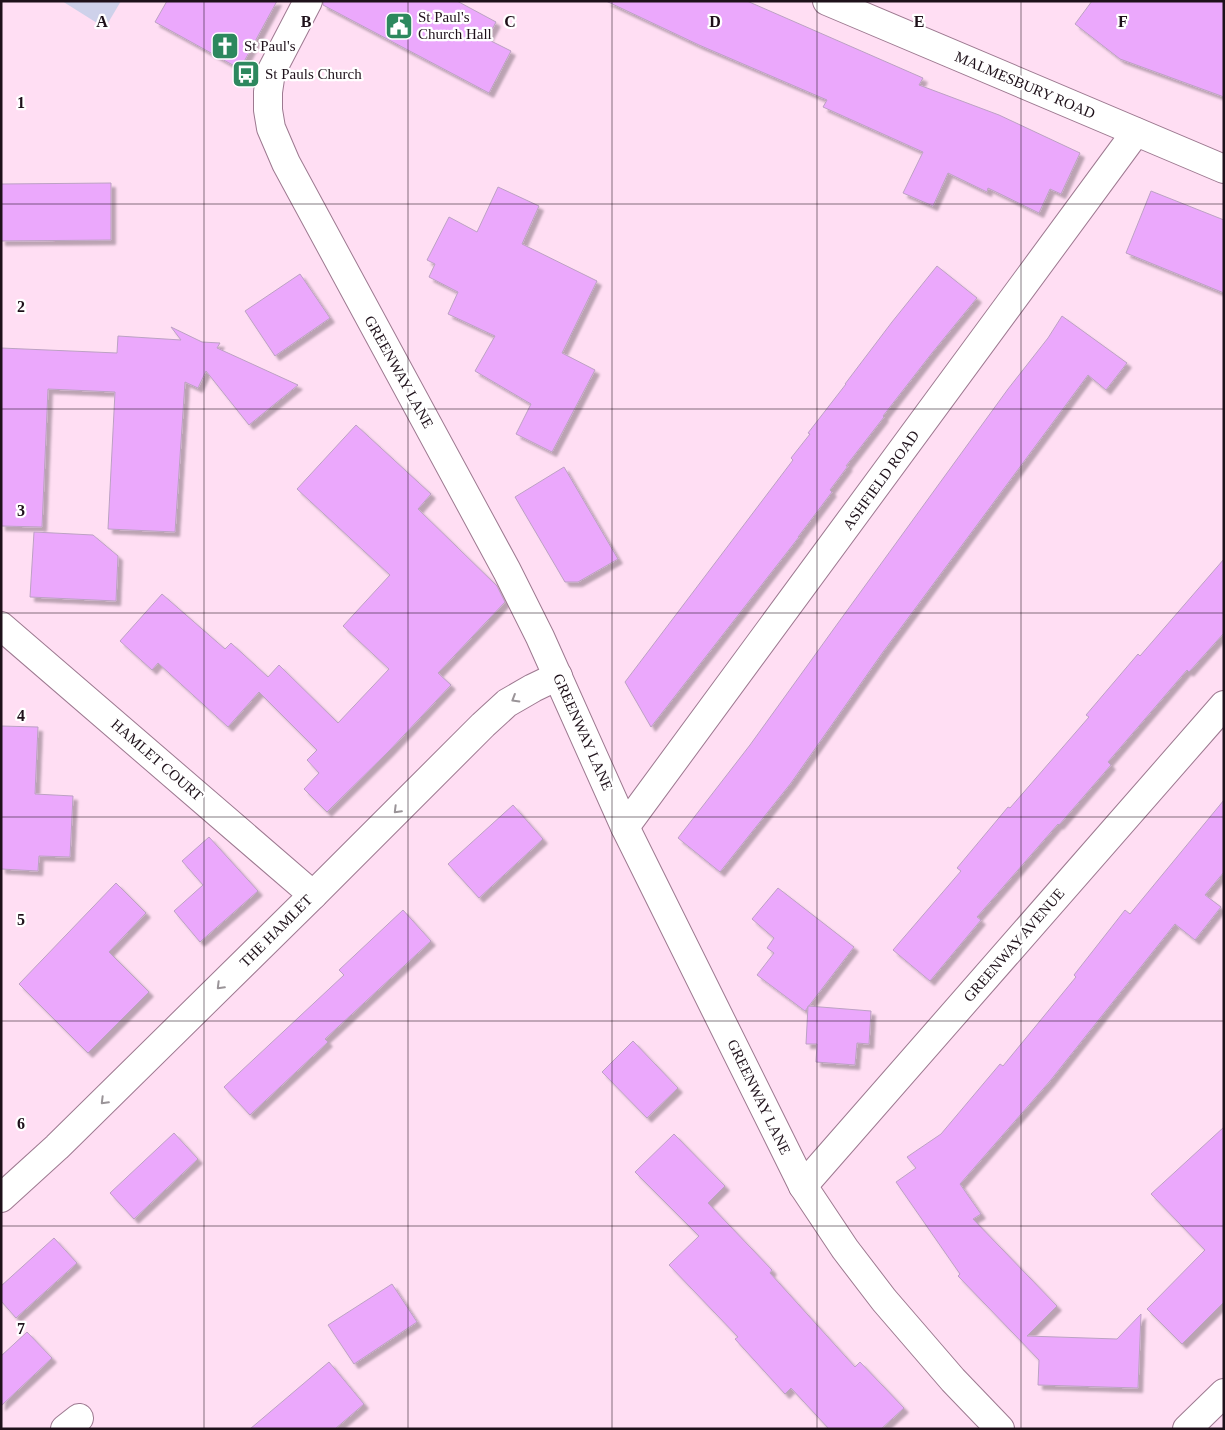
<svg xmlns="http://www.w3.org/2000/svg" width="1225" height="1430" viewBox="0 0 1225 1430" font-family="Georgia,serif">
	<defs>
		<filter id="shadow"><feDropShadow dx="4.5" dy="4.5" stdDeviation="1" flood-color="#0004"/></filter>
	</defs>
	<rect width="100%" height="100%" fill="#ffdef3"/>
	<path fill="#ced1ea" d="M 62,1 L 121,1 L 105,28 Z"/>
	<g fill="#eba8fc" stroke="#bca1c3" filter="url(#shadow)">
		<path d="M 167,1 L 277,1 L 240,69 L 155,22 Z"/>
		<path d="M 323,1 L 457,1 L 496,22 L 487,39 L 511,51 L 489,93 L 323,5 Z"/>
		<path d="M 606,1 L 747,1 L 923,78 L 919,85 L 999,115 L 1080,153 L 1061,194 L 1050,189 L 1039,213 L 988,188 L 987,192 L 948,173 L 933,206 L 903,193 L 923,152 L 823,107 L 827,100 L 699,45 Z"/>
		<path d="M 1092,1 L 1224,1 L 1224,97 L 1120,59 L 1075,24 Z"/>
		<path d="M 111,183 L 111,240 L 1,241 L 1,184 Z"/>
		<path d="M 498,187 L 539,206 L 522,244 L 597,281 L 562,353 L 595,370 L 552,452 L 516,434 L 531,404 L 475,371 L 495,336 L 448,314 L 458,292 L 429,277 L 435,264 L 427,260 L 449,217 L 477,232 Z"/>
		<path d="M 1151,191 L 1224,220 L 1224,293 L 1126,253 Z"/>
		<path d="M 937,266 L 977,298 L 932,353 L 883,416 L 884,417 L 846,466 L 848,466 L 830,490 L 832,492 L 798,537 L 799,537 L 651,727 L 625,682 L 793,460 L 791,458 L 810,434 L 808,433 L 846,384 L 845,384 L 892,322 Z"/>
		<path d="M 300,274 L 330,318 L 275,356 L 245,311 Z"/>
		<path d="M 1062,316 L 1127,363 L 1106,390 L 1088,375 L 883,652 L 791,783 L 720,872 L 678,838 L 750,745 L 838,623 L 1008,389 L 1048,338 Z"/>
		<path d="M 171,327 L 202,342 L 220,343 L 217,348 L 298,385 L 249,425 L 206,371 L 198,388 L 185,382 L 175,532 L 108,529 L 115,392 L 48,389 L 42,527 L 1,526 L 1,348 L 117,353 L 118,336 L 181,340 Z"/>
		<path d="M 356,425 L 431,494 L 418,509 L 497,586 L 505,602 L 438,673 L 451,685 L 389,751 L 327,812 L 304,789 L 319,773 L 307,760 L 317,750 L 259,692 L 228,727 L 158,663 L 152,670 L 120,641 L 162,594 L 225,649 L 231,643 L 268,677 L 279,665 L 338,723 L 389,669 L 343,626 L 390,575 L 297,489 Z"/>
		<path d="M 564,467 L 618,559 L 578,582 L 565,582 L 515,497 Z"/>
		<path d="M 34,532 L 93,535 L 118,556 L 116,601 L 30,597 Z"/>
		<path d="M 1224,559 L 1224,633 L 1189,672 L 1187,670 L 1108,762 L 1111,765 L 1059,825 L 1058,824 L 977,917 L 981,920 L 930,981 L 893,950 L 961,871 L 957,868 L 1008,807 L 1010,808 L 1089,717 L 1086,715 L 1138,654 L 1140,656 Z"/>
		<path d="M 1,726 L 38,727 L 35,794 L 73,796 L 70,857 L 39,856 L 38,871 L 1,869 Z"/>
		<path d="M 1224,800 L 1224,872 L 1205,895 L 1221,907 L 1195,940 L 1175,924 L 1050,1081 L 960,1184 L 981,1214 L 973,1219 L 1057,1306 L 1027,1336 L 1117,1339 L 1141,1314 L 1138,1388 L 1038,1385 L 1039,1360 L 958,1276 L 960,1274 L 896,1182 L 916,1168 L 907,1157 L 941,1134 L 1000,1064 L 1003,1066 L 1076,977 L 1074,975 L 1125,910 L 1130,914 Z"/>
		<path d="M 513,805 L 543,839 L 479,898 L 448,864 Z"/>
		<path d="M 209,837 L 258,891 L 200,942 L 174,911 L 203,885 L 182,861 Z"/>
		<path d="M 116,883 L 146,913 L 109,952 L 149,992 L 88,1053 L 19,984 Z"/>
		<path d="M 778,888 L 854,947 L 805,1011 L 757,975 L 774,953 L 767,948 L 774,938 L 752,919 Z"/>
		<path d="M 403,910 L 431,941 L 325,1039 L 328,1042 L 250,1115 L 224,1087 L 344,975 L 339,970 Z"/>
		<path d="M 808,1006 L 871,1011 L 869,1044 L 857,1043 L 855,1065 L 816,1062 L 817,1044 L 806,1044 Z"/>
		<path d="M 633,1041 L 678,1088 L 647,1118 L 602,1072 Z"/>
		<path d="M 1224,1127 L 1224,1302 L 1182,1344 L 1147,1309 L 1205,1250 L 1151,1194 Z"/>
		<path d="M 174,1133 L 198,1159 L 134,1219 L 110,1193 Z"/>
		<path d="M 674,1134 L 725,1186 L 708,1203 L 772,1270 L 770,1273 L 855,1367 L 860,1362 L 904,1408 L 881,1429 L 829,1429 L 791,1388 L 785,1394 L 735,1339 L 738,1337 L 669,1265 L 699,1236 L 635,1172 Z"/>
		<path d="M 54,1238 L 77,1263 L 16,1318 L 1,1301 L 1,1286 Z"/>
		<path d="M 392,1284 L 417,1322 L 354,1364 L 328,1325 Z"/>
		<path d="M 27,1332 L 52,1358 L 1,1406 L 1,1356 Z"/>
		<path d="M 329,1362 L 364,1404 L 335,1429 L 250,1429 Z"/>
	</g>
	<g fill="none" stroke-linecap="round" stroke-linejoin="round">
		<g stroke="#9d7990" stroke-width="30">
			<g id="minor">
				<path d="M 308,1 L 271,72 L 268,92 L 268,110 L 271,128 L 286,163 L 507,571 L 540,637 L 625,827 L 803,1186 L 845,1249 L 884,1300 L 953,1380 L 1000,1429"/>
				<path d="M 1,626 L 313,895"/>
				<path d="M 625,827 L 1136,132"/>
				<path d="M 803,1186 L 1224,705"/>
				<path d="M 1,1198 L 57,1147 L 313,895 L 483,725 L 507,703 L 533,688 L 558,676"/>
				<path d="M 65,1429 L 79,1418"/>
				<path d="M 1187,1429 L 1224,1393"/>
			</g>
		</g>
		<g stroke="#9d7990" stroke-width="30">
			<path id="major" d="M 827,1 L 1224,169"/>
		</g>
		<use href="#minor" stroke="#fff" stroke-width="28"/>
		<use href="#major" stroke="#fff" stroke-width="28"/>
	</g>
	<defs><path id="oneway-chevron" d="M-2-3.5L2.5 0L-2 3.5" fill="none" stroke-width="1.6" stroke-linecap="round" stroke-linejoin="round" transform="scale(1.25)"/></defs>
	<g stroke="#9a9498">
		<use href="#oneway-chevron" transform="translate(515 699) rotate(149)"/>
		<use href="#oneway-chevron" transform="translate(397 810) rotate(135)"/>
		<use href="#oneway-chevron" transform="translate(220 986) rotate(135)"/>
		<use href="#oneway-chevron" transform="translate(104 1101) rotate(135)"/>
	</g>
	<path fill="none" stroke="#1e111a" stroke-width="1" stroke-opacity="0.55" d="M 204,1 L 204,1429M 408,1 L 408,1429M 612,1 L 612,1429M 817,1 L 817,1429M 1021,1 L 1021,1429M 1,204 L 1224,204M 1,409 L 1224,409M 1,613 L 1224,613M 1,817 L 1224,817M 1,1021 L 1224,1021M 1,1226 L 1224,1226"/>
	<defs>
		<g id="civic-square" transform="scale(1.4375)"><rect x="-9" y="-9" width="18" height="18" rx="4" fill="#2d885e" stroke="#fff"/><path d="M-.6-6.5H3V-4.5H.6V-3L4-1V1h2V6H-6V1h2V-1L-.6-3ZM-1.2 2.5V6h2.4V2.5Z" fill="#fff"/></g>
		<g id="church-square" transform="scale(1.4375)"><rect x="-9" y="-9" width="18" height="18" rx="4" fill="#2d885e" stroke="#fff"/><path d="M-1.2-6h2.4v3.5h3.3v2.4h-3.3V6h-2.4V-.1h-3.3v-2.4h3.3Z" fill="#fff"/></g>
		<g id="bus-square" transform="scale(1.4375)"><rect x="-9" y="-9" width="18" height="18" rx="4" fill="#2d885e" stroke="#fff"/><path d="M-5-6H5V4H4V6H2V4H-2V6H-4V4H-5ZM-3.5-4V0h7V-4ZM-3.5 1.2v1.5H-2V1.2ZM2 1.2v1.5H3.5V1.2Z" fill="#fff"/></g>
	</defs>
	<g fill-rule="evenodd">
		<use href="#civic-square" x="399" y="26"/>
		<use href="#church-square" x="225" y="46"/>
		<use href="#bus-square" x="246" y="74"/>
	</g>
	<g text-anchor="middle" stroke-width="4.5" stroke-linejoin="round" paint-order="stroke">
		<g font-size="15" fill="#1e111a" stroke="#fff" text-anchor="start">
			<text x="418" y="22">St Paul's<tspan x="418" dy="17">Church Hall</tspan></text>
			<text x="244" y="51">St Paul's</text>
			<text x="265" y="79">St Pauls Church</text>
		</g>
		<g font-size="15" fill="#1e111a" stroke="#fff">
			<text transform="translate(1025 85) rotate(23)" y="5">MALMESBURY ROAD</text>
			<text transform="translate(399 372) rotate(61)" y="5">GREENWAY LANE</text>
			<text transform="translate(881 480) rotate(-54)" y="5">ASHFIELD ROAD</text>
			<text transform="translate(583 732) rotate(66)" y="5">GREENWAY LANE</text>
			<text transform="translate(157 760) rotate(41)" y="5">HAMLET COURT</text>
			<text transform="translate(276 931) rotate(-45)" y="5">THE HAMLET</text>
			<text transform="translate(1014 945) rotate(-49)" y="5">GREENWAY AVENUE</text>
			<text transform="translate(759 1097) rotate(64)" y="5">GREENWAY LANE</text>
		</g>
	</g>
	<g font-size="16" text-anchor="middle" font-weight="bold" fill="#1e111a" stroke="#fff" stroke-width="4.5" stroke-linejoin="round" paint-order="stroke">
		<text x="102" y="27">A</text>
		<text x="306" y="27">B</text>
		<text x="510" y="27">C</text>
		<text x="715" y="27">D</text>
		<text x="919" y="27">E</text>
		<text x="1123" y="27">F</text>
		<text x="21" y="108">1</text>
		<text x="21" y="312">2</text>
		<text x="21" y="516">3</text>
		<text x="21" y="721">4</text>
		<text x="21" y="925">5</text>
		<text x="21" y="1129">6</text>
		<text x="21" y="1334">7</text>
	</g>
	<rect width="1225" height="1430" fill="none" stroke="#1e111a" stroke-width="5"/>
</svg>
